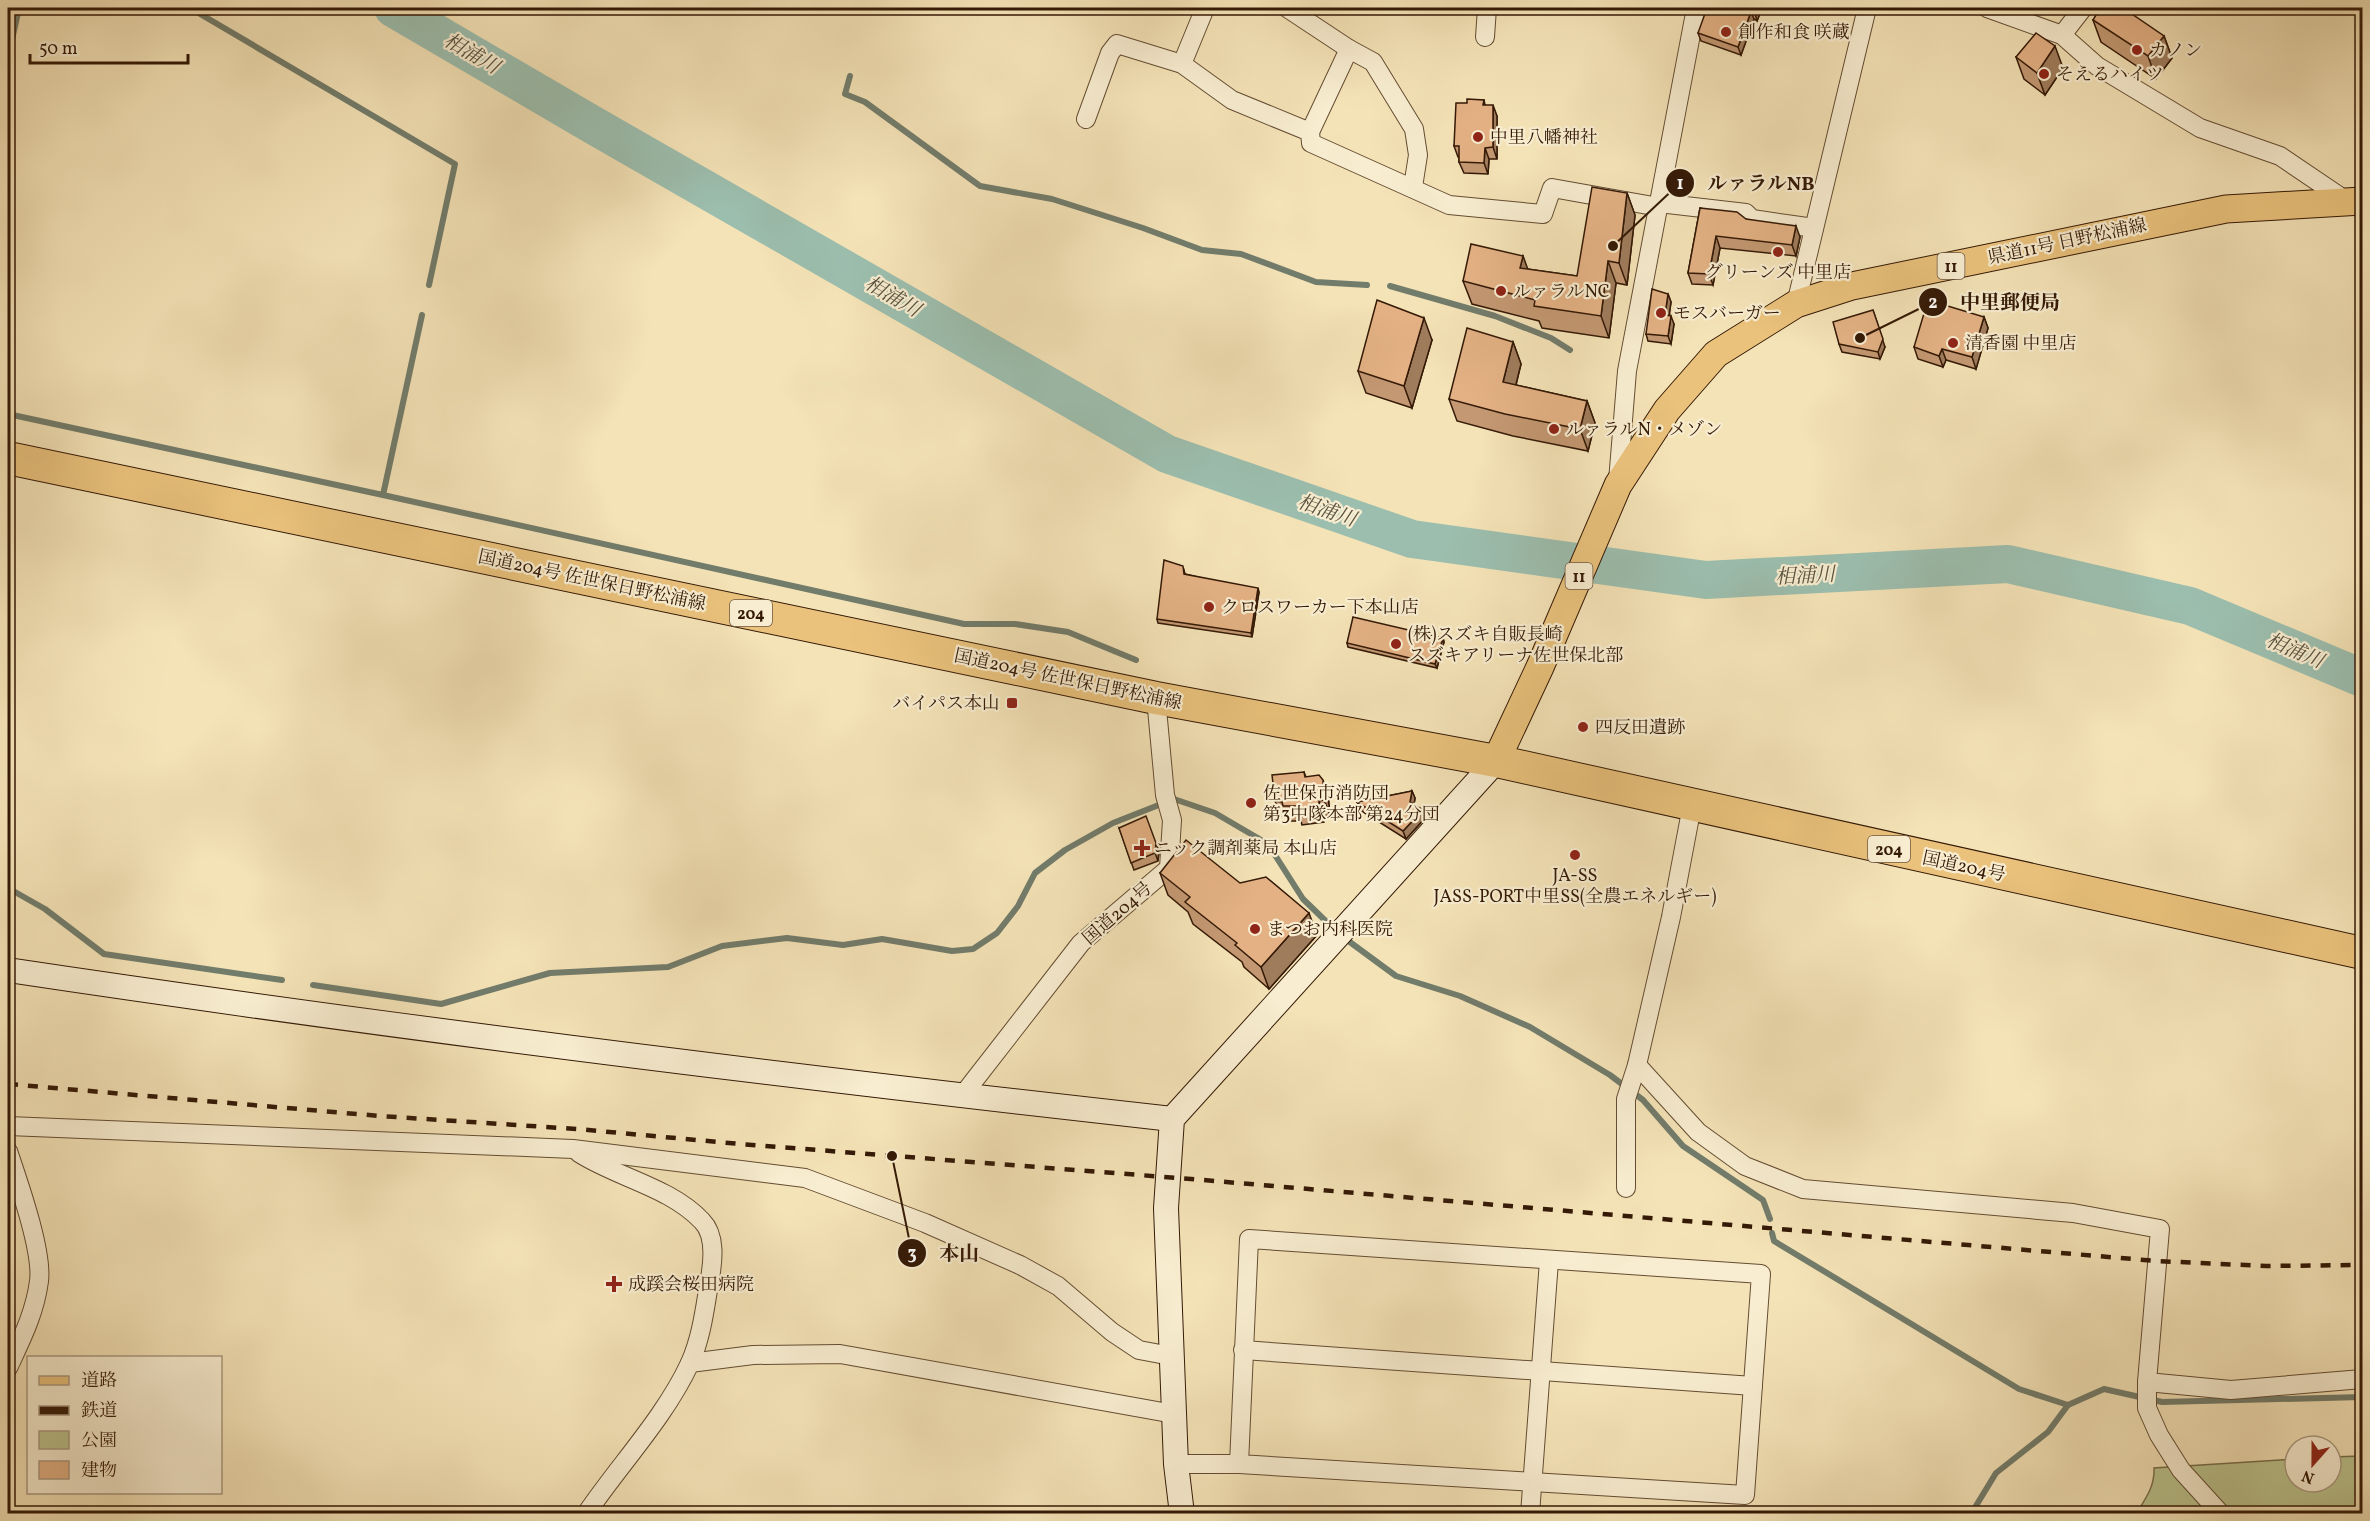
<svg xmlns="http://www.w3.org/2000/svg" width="2370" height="1521" viewBox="0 0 2370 1521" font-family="Vollkorn,'Noto Serif JP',serif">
	<rect width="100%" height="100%" fill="#f4e3b7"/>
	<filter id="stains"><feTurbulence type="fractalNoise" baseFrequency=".00333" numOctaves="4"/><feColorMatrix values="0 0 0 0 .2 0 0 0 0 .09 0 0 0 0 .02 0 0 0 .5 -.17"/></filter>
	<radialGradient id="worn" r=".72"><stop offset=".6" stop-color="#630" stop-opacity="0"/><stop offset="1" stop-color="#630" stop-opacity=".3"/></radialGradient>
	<path fill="#bbc48e" stroke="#786e4a" stroke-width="1.5" d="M 2362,1456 L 2362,1513 L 2136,1514 C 2146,1498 2155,1486 2154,1468 L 2295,1459 L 2295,1482 L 2331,1482 L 2331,1457 Z"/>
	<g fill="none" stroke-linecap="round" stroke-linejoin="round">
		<g stroke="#727c6b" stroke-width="6">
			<path d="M 190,8 L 455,164 L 429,285"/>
			<path d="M 8,43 L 11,44 L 19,8"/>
			<path d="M 850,76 L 845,94 L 865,102 L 980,186 L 1052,199 L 1143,228 L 1202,250 L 1241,254 L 1316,282 L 1367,285"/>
			<path d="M 1390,286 L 1495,316 L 1551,338 L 1570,350"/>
			<path d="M 8,414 L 383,495 L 422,315"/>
			<path d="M 383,495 L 964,624 L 1015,624 L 1068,632 L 1136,660"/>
			<path d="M 8,888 L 45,909 L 104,954 L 282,980"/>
			<path d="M 1343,937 L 1396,976 L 1460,996 L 1530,1027 L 1610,1075 L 1643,1100 L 1683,1146 L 1763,1200 L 1770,1219"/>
			<path d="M 313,985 L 441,1004 L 550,973 L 668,967 L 722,946 L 787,938 L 843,945 L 882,939 L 952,951 L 973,949 L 997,933 L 1018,906 L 1035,873 L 1065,850 L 1113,823 L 1174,799 L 1215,813 L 1268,844 L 1303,899 L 1335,930"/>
			<path d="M 1772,1233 L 1774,1241 L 2019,1389 L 2068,1405"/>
			<path d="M 1971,1514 L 1996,1473 L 2048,1432 L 2068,1405 L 2104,1389 L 2162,1402 L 2362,1397"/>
		</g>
		<path stroke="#9cbeae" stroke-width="38" d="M 393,8 L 593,125 L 1167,454 L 1412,539 L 1706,580 L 2008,564 L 2190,606 L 2362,678"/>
		<g stroke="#644c32" stroke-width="20">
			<g id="street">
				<path d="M 1287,8 L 1349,49 L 1373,62 L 1414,129 L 1418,155 L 1413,187"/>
				<path d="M 1987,8 L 2062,35 L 2097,66 L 2200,128 L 2280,156 L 2345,200"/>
				<path d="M 2062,35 L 2083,8"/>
				<path d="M 1485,37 L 1487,8"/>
				<path d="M 1182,64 L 1205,8"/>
				<path d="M 1086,119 L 1110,53 L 1117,44 L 1182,64 L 1232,100 L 1310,132 L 1311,143 L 1449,205 L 1543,214 L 1552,188 L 1659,207"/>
				<path d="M 1310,132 L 1349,49"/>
				<path d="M 1659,203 L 1746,213 L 1752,219 L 1814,228"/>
				<path d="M 1796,304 L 1867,8"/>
				<path d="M 1618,481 L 1627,371 L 1696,8"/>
				<path d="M 1637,1065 L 1698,1132 L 1745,1166 L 1803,1189 L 2073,1213 L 2160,1229 L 2147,1382 L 2231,1390 L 2362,1379"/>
				<path d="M 962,1096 L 1081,943 L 1169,868 L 1172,820 L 1165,795 L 1156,698"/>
				<path d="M 8,1126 L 573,1149 L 805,1178 L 925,1223 L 1020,1265 L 1058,1286 L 1112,1332 L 1139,1350 L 1171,1356"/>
				<path d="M 8,1151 C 18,1181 43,1251 39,1281 C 35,1313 21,1340 8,1368"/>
				<path d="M 579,1153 C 618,1178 670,1187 702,1221 C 716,1235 713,1261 710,1278 C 705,1307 702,1336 690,1363 C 665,1417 620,1464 586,1514"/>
				<path d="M 1626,1188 L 1626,1099 L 1637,1065 L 1671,917 L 1692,806"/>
				<path d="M 1243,1350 L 1753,1386"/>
				<path d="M 690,1363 L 753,1355 L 840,1354 L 1174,1414"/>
				<path d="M 2147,1382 L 2147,1408 L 2159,1435 L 2181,1470 L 2221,1514"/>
				<path d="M 1176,1464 L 1239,1464 L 1745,1495 L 1761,1274 L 1249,1239 L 1239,1464"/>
				<path d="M 1530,1514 L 1549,1261"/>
			</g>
		</g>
		<g stroke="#341906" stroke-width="26">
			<g id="secondary">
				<path d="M 8,970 C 395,1028 783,1076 1172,1119"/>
				<path d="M 1182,1514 L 1176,1464 L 1166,1208 L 1172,1119 L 1496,761"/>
			</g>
		</g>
		<g stroke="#341906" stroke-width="29">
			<path id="primary" d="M 1496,761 L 1540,667 L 1618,485 L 1667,410 L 1716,354 L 1796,304 L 1852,286 L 2226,209 L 2362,201"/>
		</g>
		<g stroke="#341906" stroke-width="34">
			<path id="highway" d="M 8,458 L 1156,698 L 1496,761 L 2362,953"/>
		</g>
		<use href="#street" stroke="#f8edd0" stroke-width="18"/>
		<use href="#secondary" stroke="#f8edd0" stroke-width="24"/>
		<use href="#primary" stroke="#eac27c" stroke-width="27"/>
		<use href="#highway" stroke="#eac27c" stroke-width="32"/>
		<path stroke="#341906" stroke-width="4.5" stroke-dasharray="10 10" stroke-linecap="butt" d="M 8,1084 L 380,1116 L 577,1129 L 740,1144 L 1191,1179 L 2156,1261 L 2266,1266 L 2362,1265"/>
	</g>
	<g fill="#c39872" stroke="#341906" stroke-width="1.5">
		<path d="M 1762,8 L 1757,21 L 1754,19 L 1741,55 L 1701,41 L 1698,33 Z"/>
		<path d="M 2093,20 L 2164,36 L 2172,58 L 2156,79 L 2101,42 Z"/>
		<path d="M 2016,57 L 2063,68 L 2045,95 L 2024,79 Z"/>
		<path d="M 1484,100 L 1485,105 L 1497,116 L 1497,159 L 1489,159 L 1488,174 L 1464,173 L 1459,162 L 1459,157 L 1458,157 L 1454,146 L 1467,103 Z"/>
		<path d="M 1627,193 L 1635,215 L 1627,285 L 1616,283 L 1609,338 L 1542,328 L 1539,321 L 1472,304 L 1463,281 L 1523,256 L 1527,269 L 1577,276 Z"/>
		<path d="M 1700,208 L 1746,219 L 1800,237 L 1796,256 L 1720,248 L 1713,285 L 1692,284 L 1688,273 Z"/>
		<path d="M 1668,294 L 1671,302 L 1669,316 L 1674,324 L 1671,344 L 1648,341 L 1646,334 Z"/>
		<path d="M 1984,317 L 1988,328 L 1976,369 L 1946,360 L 1943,367 L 1918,359 L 1914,347 Z"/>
		<path d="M 1432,340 L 1412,408 L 1366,393 L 1358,371 Z"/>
		<path d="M 1513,342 L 1521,364 L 1516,385 L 1587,401 L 1595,423 L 1588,451 L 1513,436 L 1457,421 L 1449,399 Z"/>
		<path d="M 1839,344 L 1885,347 L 1880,359 L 1842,352 Z"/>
		<path d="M 1184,570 L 1185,574 L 1259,592 L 1252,637 L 1158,623 L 1157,619 Z"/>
		<path d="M 1443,638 L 1444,642 L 1437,668 L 1348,647 L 1347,643 Z"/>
		<path d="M 1304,772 L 1306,777 L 1328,795 L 1330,815 L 1324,816 L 1324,822 L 1302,825 L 1301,821 L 1289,821 L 1287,817 L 1280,816 L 1275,801 Z"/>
		<path d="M 1412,791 L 1415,798 L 1414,805 L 1423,810 L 1426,817 L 1406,839 L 1360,810 L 1357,802 Z"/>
		<path d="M 1119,828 L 1159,851 L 1158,861 L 1134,870 Z"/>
		<path d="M 1160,873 L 1240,883 L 1317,935 L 1269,989 L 1244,967 L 1242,962 L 1193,924 L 1188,912 L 1168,895 Z"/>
	</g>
	<g fill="#9f7c5c" stroke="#341906" stroke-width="1.5">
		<path d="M 1756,8 L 1762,8 L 1757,21 L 1755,13 Z"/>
		<path d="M 1751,12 L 1754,19 L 1741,55 L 1738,47 Z"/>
		<path d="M 2164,36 L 2172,58 L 2156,79 L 2148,56 Z"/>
		<path d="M 2055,46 L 2063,68 L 2045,95 L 2037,73 Z"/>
		<path d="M 1493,105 L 1497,116 L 1497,159 L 1493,147 Z"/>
		<path d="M 1485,148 L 1489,159 L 1488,174 L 1484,163 Z"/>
		<path d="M 1627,193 L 1635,215 L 1627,285 L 1619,263 Z"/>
		<path d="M 1796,226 L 1800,237 L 1796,256 L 1792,245 Z"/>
		<path d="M 1716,236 L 1720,248 L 1713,285 L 1709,274 Z"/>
		<path d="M 1523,256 L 1531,278 L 1520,268 Z"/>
		<path d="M 1608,261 L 1616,283 L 1609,338 L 1601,316 Z"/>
		<path d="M 1668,294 L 1671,302 L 1668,323 L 1665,315 Z"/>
		<path d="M 1873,310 L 1885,347 L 1880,359 L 1878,352 Z"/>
		<path d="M 1671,316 L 1674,324 L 1671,344 L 1668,336 Z"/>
		<path d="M 1984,317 L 1988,328 L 1976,369 L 1972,357 Z"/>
		<path d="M 1424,318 L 1432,340 L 1412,408 L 1404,386 Z"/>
		<path d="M 1513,342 L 1521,364 L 1511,404 L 1503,382 Z"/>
		<path d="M 1942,349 L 1946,360 L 1943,367 L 1939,356 Z"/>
		<path d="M 1587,401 L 1595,423 L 1588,451 L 1580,429 Z"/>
		<path d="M 1258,588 L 1259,592 L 1252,637 L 1251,633 Z"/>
		<path d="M 1443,638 L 1444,642 L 1437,668 L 1435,664 Z"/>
		<path d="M 1323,780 L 1328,795 L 1330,815 L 1324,800 Z"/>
		<path d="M 1412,791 L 1415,798 L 1413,810 L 1410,802 Z"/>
		<path d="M 1319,801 L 1324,816 L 1324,822 L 1319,807 Z"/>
		<path d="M 1423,810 L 1426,817 L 1406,839 L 1403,831 Z"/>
		<path d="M 1156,843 L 1159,851 L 1158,861 L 1155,853 Z"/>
		<path d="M 1309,913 L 1317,935 L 1269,989 L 1261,967 Z"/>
	</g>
	<g fill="#e3b184" stroke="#341906" stroke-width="1.5">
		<path d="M 1707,8 L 1756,8 L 1755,13 L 1751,12 L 1738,47 L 1698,33 Z"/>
		<path d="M 2100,8 L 2123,8 L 2164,36 L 2148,56 L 2093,20 Z"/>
		<path d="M 2036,33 L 2055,46 L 2037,73 L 2016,57 Z"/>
		<path d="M 1467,99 L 1484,100 L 1483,105 L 1493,105 L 1493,147 L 1485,148 L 1484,163 L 1459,162 L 1459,146 L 1454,146 L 1456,103 L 1467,103 Z"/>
		<path d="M 1592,187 L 1627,193 L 1619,263 L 1608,261 L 1601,316 L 1534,306 L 1535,300 L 1463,281 L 1471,244 L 1523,256 L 1520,268 L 1577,276 Z"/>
		<path d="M 1700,208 L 1737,212 L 1746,219 L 1796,226 L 1792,245 L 1716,236 L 1709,274 L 1688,273 Z"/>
		<path d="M 1652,289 L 1668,294 L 1665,315 L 1671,316 L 1668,336 L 1646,334 Z"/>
		<path d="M 1377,300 L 1424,318 L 1404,386 L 1358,371 Z"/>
		<path d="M 1928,300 L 1984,317 L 1972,357 L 1942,349 L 1939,356 L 1914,347 Z"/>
		<path d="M 1873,310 L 1883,339 L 1878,352 L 1839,344 L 1833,322 Z"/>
		<path d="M 1467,328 L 1513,342 L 1503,382 L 1587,401 L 1580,429 L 1505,414 L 1449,399 Z"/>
		<path d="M 1164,560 L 1183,566 L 1184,574 L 1258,588 L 1251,633 L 1157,619 Z"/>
		<path d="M 1353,617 L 1443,638 L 1435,664 L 1347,643 Z"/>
		<path d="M 1304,772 L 1305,777 L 1319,775 L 1323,780 L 1324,800 L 1319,801 L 1319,807 L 1297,810 L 1296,806 L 1283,806 L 1282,802 L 1275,801 L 1272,775 Z"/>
		<path d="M 1412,791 L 1410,802 L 1423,810 L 1403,831 L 1357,802 Z"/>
		<path d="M 1146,816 L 1156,843 L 1155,853 L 1131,863 L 1119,828 Z"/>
		<path d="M 1186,840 L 1240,883 L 1266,877 L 1309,913 L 1261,967 L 1235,945 L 1237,943 L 1185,902 L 1190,897 L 1160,873 Z"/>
	</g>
	<g fill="#8f2418" stroke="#f8edd0" stroke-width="2">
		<circle cx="1726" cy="32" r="6"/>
		<circle cx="2137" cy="50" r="6"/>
		<circle cx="2044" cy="74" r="6"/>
		<circle cx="1478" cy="137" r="6"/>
		<circle cx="1778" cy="252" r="6"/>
		<circle cx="1501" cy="291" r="6"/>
		<circle cx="1661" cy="313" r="6"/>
		<circle cx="1953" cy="343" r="6"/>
		<circle cx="1554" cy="429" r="6"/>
		<circle cx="1209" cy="607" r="6"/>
		<circle cx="1396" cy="644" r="6"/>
		<rect x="1006" y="697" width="12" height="12" rx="3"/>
		<circle cx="1583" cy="727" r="6"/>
		<circle cx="1251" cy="803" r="6"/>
		<path d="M1139 839h6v6h6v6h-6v6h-6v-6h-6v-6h6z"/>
		<circle cx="1575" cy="855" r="6"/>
		<circle cx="1255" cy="929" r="6"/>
		<path d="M611 1275h6v6h6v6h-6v6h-6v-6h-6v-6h6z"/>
	</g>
	<g text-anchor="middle" stroke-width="4.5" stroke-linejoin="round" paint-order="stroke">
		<g fill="#f8edd0" stroke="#6f5943" stroke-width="1.5">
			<rect x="1937.5" y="253" width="27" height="26" rx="4.5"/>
			<rect x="1565.5" y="563" width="27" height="26" rx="4.5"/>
			<rect x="730" y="600" width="42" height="26" rx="4.5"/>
			<rect x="1868" y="836" width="42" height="26" rx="4.5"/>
		</g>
		<g font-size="16" font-weight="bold" fill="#341906">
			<text x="1951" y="272">11</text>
			<text x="1579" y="582">11</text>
			<text x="751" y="619">204</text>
			<text x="1889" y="855">204</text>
		</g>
		<g font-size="18" fill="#341906" stroke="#f8edd0" text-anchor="start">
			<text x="1738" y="38">創作和食 咲蔵</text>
			<text x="2149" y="56">カノン</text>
			<text x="2056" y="80">そえるハイツ</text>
			<text x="1490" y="143">中里八幡神社</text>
			<text x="1778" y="278" text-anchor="middle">グリーンズ 中里店</text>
			<text x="1513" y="297">ルァラルNC</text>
			<text x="1673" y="319">モスバーガー</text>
			<text x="1965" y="349">清香園 中里店</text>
			<text x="1566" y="435">ルァラルN・メゾン</text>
			<text x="1221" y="613">クロスワーカー下本山店</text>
			<text x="1408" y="640">(株)スズキ自販長崎<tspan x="1408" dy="21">スズキアリーナ佐世保北部</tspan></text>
			<text x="1000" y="709" text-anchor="end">バイパス本山</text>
			<text x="1595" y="733">四反田遺跡</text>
			<text x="1263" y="799">佐世保市消防団<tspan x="1263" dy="21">第3中隊本部 第24分団</tspan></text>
			<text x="1154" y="854">ニック調剤薬局 本山店</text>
			<text x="1575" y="881" text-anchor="middle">JA-SS<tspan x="1575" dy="21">JASS-PORT中里SS(全農エネルギー)</tspan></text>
			<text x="1267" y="935">まつお内科医院</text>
			<text x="628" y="1290">成蹊会桜田病院</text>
		</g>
		<g font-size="18" fill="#341906" stroke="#f8edd0">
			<text transform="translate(2067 241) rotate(-12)" y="6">県道11号 日野松浦線</text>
			<text transform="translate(592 580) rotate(12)" y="6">国道204号 佐世保日野松浦線</text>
			<text transform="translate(1068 679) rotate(12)" y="6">国道204号 佐世保日野松浦線</text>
			<text transform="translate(1964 866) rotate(12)" y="6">国道204号</text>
			<text transform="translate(1117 913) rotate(-41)" y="6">国道204号</text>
		</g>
		<g font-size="20" font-style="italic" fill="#585341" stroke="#f8edd0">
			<text transform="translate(472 53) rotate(30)" y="7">相浦川</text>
			<text transform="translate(893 296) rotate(30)" y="7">相浦川</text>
			<text transform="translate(1327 510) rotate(19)" y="7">相浦川</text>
			<text transform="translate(1805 575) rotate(-3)" y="7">相浦川</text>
			<text transform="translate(2295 650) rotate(23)" y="7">相浦川</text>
		</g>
	</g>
	<path fill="none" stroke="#341906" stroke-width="2" d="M1613 246L1680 183M1860 338L1933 302M892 1156L912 1253"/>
	<g fill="#341906" stroke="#f8edd0" stroke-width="2">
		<circle cx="1613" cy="246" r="6"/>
		<circle cx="1860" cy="338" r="6"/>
		<circle cx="892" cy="1156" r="6"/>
		<circle cx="1680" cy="183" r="15"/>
		<circle cx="1933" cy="302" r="15"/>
		<circle cx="912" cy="1253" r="15"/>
	</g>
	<g font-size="18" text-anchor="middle" font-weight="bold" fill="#fff">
		<text x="1680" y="189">1</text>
		<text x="1933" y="308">2</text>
		<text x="912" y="1259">3</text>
	</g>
	<g font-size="20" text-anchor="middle" font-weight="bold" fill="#341906" stroke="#f8edd0" stroke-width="4.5" stroke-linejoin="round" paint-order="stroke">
		<text x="1761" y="190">ルァラルNB</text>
		<text x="2010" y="309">中里郵便局</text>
		<text x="959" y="1260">本山</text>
	</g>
	<rect width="2370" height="1521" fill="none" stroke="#f4e3b7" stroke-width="30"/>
	<rect x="9" y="9" width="2352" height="1503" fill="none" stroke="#341906" stroke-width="3"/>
	<rect x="15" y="15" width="2340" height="1491" fill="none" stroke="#341906" stroke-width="1.5"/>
	<rect x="27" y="1356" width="195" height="138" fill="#f8edd0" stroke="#aa987f" stroke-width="1.5"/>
	<rect x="39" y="1376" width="30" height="9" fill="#eac27c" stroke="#aa987f" stroke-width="1.5"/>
	<text x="81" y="1386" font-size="18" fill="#341906">道路</text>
	<rect x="39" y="1406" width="30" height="9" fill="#341906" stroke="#aa987f" stroke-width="1.5"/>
	<text x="81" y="1416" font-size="18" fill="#341906">鉄道</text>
	<rect x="39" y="1431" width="30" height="18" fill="#bbc48e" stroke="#aa987f" stroke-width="1.5"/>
	<text x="81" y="1446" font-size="18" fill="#341906">公園</text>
	<rect x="39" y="1461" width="30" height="18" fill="#e3b184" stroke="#aa987f" stroke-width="1.5"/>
	<text x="81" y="1476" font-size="18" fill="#341906">建物</text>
	<g transform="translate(2313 1464) rotate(201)"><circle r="28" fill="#f8edd0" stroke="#aa987f" stroke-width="1.5"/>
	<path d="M0-4.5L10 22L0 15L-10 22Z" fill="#8f2418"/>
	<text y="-9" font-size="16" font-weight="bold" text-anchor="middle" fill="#341906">N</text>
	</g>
	<path d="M30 54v9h158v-9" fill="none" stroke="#341906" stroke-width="3"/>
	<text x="39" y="54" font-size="18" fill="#341906" stroke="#f8edd0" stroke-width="4.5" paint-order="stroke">50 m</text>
	<rect width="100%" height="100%" filter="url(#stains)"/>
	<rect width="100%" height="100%" fill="url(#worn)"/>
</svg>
